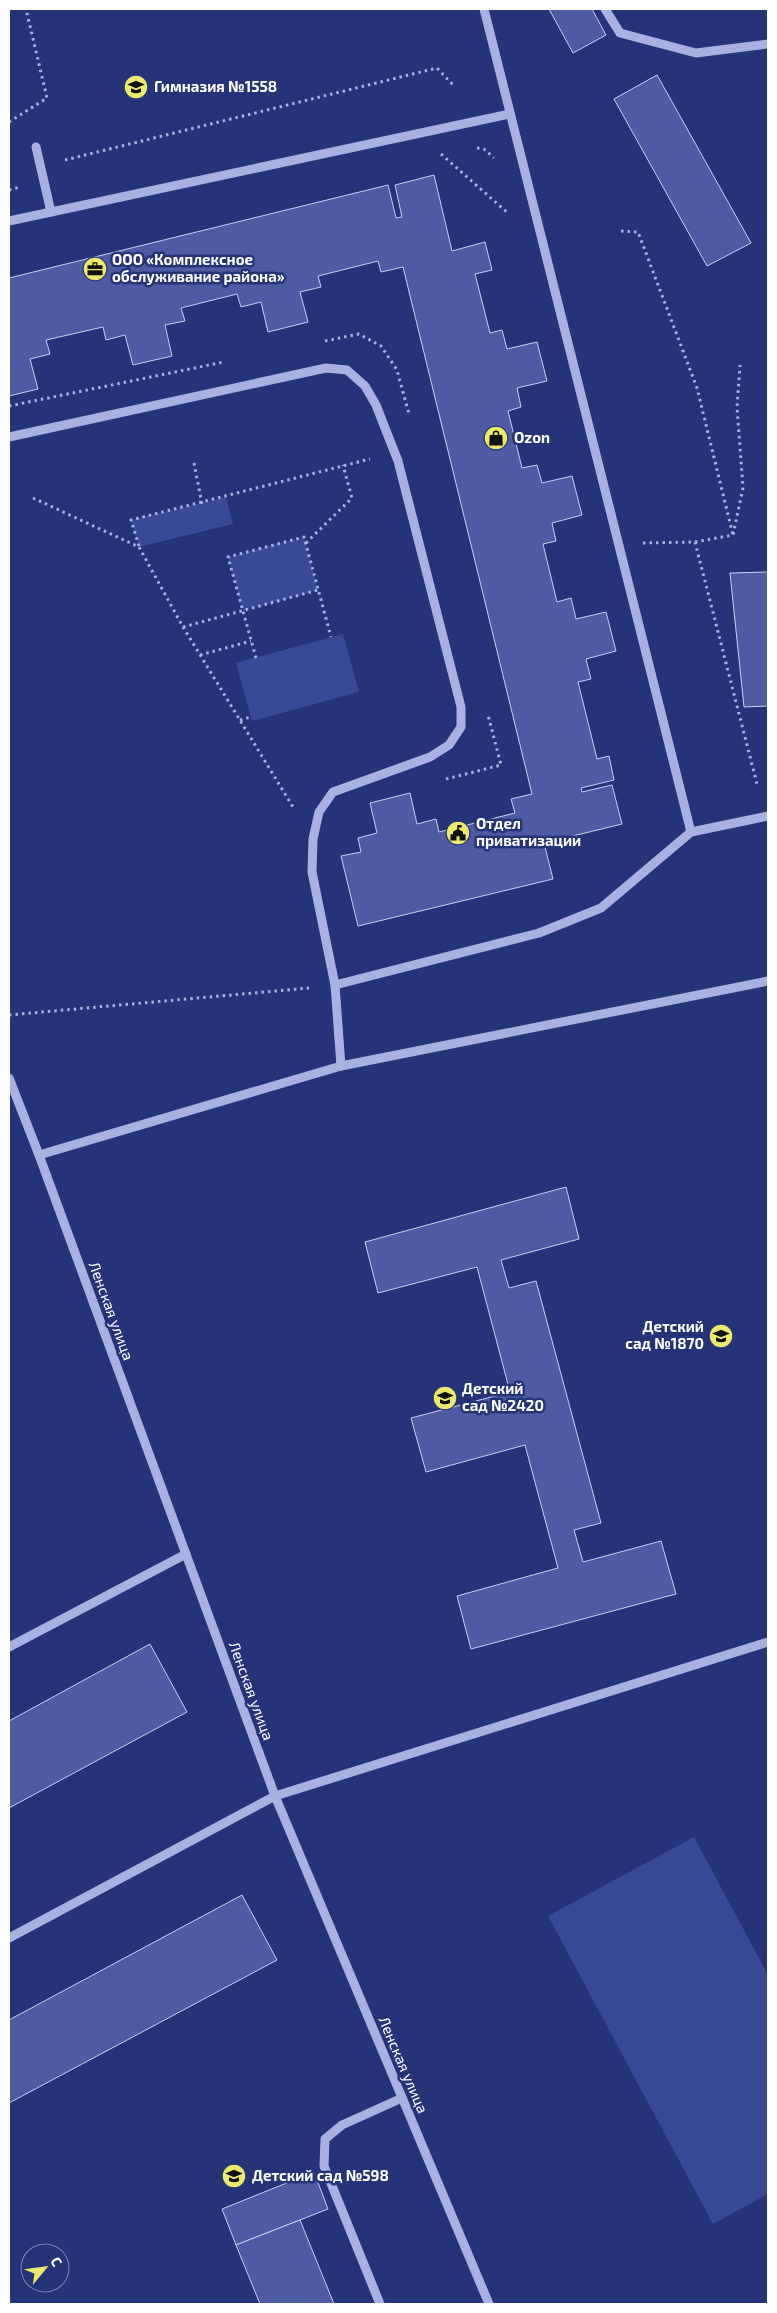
<svg xmlns="http://www.w3.org/2000/svg" width="777" height="2313" viewBox="0 0 777 2313" font-family="'Exo 2',sans-serif">
	<rect width="100%" height="100%" fill="#253378"/>
	<g fill="#384a95">
		<path d="M 226,497 L 233,524 L 139,547 L 131,520 Z"/>
		<path d="M 304,537 L 318,590 L 243,611 L 228,557 Z"/>
		<path d="M 343,634 L 359,692 L 252,721 L 236,663 Z"/>
		<path d="M 694,1837 L 768,1975 L 768,2194 L 713,2224 L 548,1916 Z"/>
	</g>
	<g fill="#4d5ca2" stroke="#c9d1f3">
		<path d="M 549,9 L 592,9 L 606,35 L 573,53 Z"/>
		<path d="M 657,75 L 751,243 L 707,266 L 614,99 Z"/>
		<path d="M 434,175 L 452,251 L 485,242 L 492,270 L 475,274 L 490,333 L 502,330 L 507,349 L 537,342 L 547,381 L 517,388 L 521,407 L 508,411 L 522,468 L 537,465 L 542,483 L 572,476 L 582,515 L 552,523 L 556,541 L 543,544 L 557,602 L 571,598 L 576,619 L 606,612 L 616,651 L 586,659 L 591,679 L 578,682 L 597,759 L 609,756 L 614,780 L 581,788 L 582,792 L 612,785 L 622,824 L 544,843 L 553,879 L 358,926 L 341,856 L 361,852 L 358,838 L 377,833 L 370,803 L 410,793 L 417,824 L 436,819 L 439,832 L 515,813 L 511,799 L 532,794 L 403,267 L 381,272 L 378,261 L 318,276 L 321,287 L 300,292 L 308,322 L 268,332 L 261,302 L 241,307 L 237,294 L 181,308 L 185,321 L 165,325 L 172,356 L 133,365 L 125,335 L 106,340 L 103,327 L 46,340 L 50,354 L 30,359 L 38,389 L 9,396 L 9,278 L 388,185 L 396,218 L 402,217 L 395,185 Z"/>
		<path d="M 768,572 L 768,706 L 744,707 L 730,573 Z"/>
		<path d="M 566,1187 L 579,1239 L 501,1260 L 509,1288 L 536,1281 L 601,1523 L 574,1530 L 583,1562 L 661,1541 L 676,1594 L 471,1649 L 457,1596 L 558,1568 L 525,1445 L 426,1472 L 411,1418 L 510,1392 L 477,1267 L 378,1293 L 365,1242 Z"/>
		<path d="M 150,1644 L 187,1712 L 9,1808 L 9,1721 Z"/>
		<path d="M 242,1895 L 277,1960 L 9,2103 L 9,2020 Z"/>
		<path d="M 314,2172 L 328,2209 L 236,2245 L 222,2209 Z"/>
		<path d="M 300,2220 L 334,2304 L 260,2304 L 236,2245 Z"/>
	</g>
	<g fill="none" stroke-linecap="round" stroke-linejoin="round">
		<g stroke="#a7b2e3" stroke-width="3" stroke-dasharray="2.5 4" stroke-linecap="butt">
			<path d="M 9,122 L 47,98 L 26,9"/>
			<path d="M 477,148 L 484,149 L 494,158"/>
			<path d="M 441,154 L 509,214"/>
			<path d="M 65,160 L 437,68 L 454,86"/>
			<path d="M 9,190 L 20,187"/>
			<path d="M 621,231 L 638,232 L 697,388 L 733,535"/>
			<path d="M 325,341 L 359,334 L 381,346 L 397,370 L 409,414"/>
			<path d="M 9,406 L 224,362"/>
			<path d="M 194,463 L 202,504"/>
			<path d="M 33,498 L 139,547 L 183,627 L 293,807"/>
			<path d="M 695,542 L 733,535 L 743,488 L 737,407 L 740,365"/>
			<path d="M 306,543 L 352,498 L 343,465"/>
			<path d="M 643,543 L 695,542 L 757,784"/>
			<path d="M 139,546 L 131,520 L 370,459"/>
			<path d="M 183,627 L 318,590"/>
			<path d="M 200,655 L 251,641"/>
			<path d="M 256,658 L 228,557 L 304,537 L 331,637"/>
			<path d="M 240,720 L 251,717"/>
			<path d="M 446,779 L 501,765 L 488,715"/>
			<path d="M 9,1015 L 309,988"/>
		</g>
		<g stroke="#a7b2e3" stroke-width="9">
			<path d="M 484,9 L 691,832"/>
			<path d="M 605,9 L 620,33 L 696,53 L 768,44"/>
			<path d="M 36,147 L 51,212"/>
			<path d="M 9,221 L 510,114"/>
			<path d="M 9,437 L 326,368 L 347,370 L 365,386 L 376,405 L 398,461 L 461,707 L 461,727 L 449,745 L 430,757 L 333,792 L 319,812 L 313,839 L 312,872 L 335,985 L 341,1066"/>
			<path d="M 335,985 L 539,933 L 601,908 L 691,832 L 768,816"/>
			<path d="M 9,1078 L 39,1155 L 275,1796 L 489,2304"/>
			<path d="M 39,1155 L 341,1066 L 768,981"/>
			<path d="M 9,1647 L 186,1554"/>
			<path d="M 9,1938 L 275,1796 L 768,1642"/>
			<path d="M 380,2304 L 324,2166 L 325,2139 L 342,2125 L 402,2098"/>
		</g>
	</g>
	<defs>
		<g id="school-disc" transform="scale(1.25)"><circle r="9.5" fill="#edea6b" stroke="#253378"/><path d="M0-5L7-2L0 1L-7-2ZM-4 1L0 2.5L4 1V4Q0 6-4 4Z" fill="#111"/></g>
		<g id="office-disc" transform="scale(1.25)"><circle r="9.5" fill="#edea6b" stroke="#253378"/><path d="M-6-3h4V-5.5h4V-3h4V5H-6ZM-1-4.5V-3h2v-1.5ZM-6 0V1H6V0Z" fill="#111"/></g>
		<g id="shop-disc" transform="scale(1.25)"><circle r="9.5" fill="#edea6b" stroke="#253378"/><path d="M-5-2.5h2.3a2.7 3.5 0 0 1 5.4 0H5L5.5 6h-11ZM-1.5-2.5h3a1.5 2.3 0 0 0-3 0Z" fill="#111"/></g>
		<g id="civic-disc" transform="scale(1.25)"><circle r="9.5" fill="#edea6b" stroke="#253378"/><path d="M-.6-6.5H3V-4.5H.6V-3L4-1V1h2V6H-6V1h2V-1L-.6-3ZM-1.2 2.5V6h2.4V2.5Z" fill="#111"/></g>
	</defs>
	<g fill-rule="evenodd">
		<use href="#school-disc" x="136" y="87"/>
		<use href="#office-disc" x="95" y="269"/>
		<use href="#shop-disc" x="496" y="438"/>
		<use href="#civic-disc" x="458" y="833"/>
		<use href="#school-disc" x="721" y="1336"/>
		<use href="#school-disc" x="445" y="1398"/>
		<use href="#school-disc" x="234" y="2176"/>
	</g>
	<g text-anchor="middle" stroke-width="5" stroke-linejoin="round" paint-order="stroke">
		<g font-size="15" font-weight="bold" fill="#fff" stroke="#253378" text-anchor="start">
			<text x="154" y="92">Гимназия №1558</text>
			<text x="112" y="265">ООО «Комплексное<tspan x="112" dy="17">обслуживание района»</tspan></text>
			<text x="514" y="443">Ozon</text>
			<text x="476" y="829">Отдел<tspan x="476" dy="17">приватизации</tspan></text>
			<text x="704" y="1332" text-anchor="end">Детский<tspan x="704" dy="17">сад №1870</tspan></text>
			<text x="462" y="1394">Детский<tspan x="462" dy="17">сад №2420</tspan></text>
			<text x="252" y="2181">Детский сад №598</text>
		</g>
		<g font-size="15" fill="#fff" stroke="#253378">
			<text transform="translate(111 1311) rotate(70)" y="5">Ленская улица</text>
			<text transform="translate(251 1691) rotate(70)" y="5">Ленская улица</text>
			<text transform="translate(403 2065) rotate(67)" y="5">Ленская улица</text>
		</g>
	</g>
	<rect width="777" height="2313" fill="none" stroke="#ffffff" stroke-width="20"/>
	<g transform="translate(45 2268) rotate(61)"><circle r="24" fill="#253378" stroke="#7c85ae"/>
	<path d="M0-4L9 19L0 12L-9 19Z" fill="#edea6b"/>
	<text y="-8" font-size="14" font-weight="bold" text-anchor="middle" fill="#ffffff">С</text>
	</g>
</svg>
